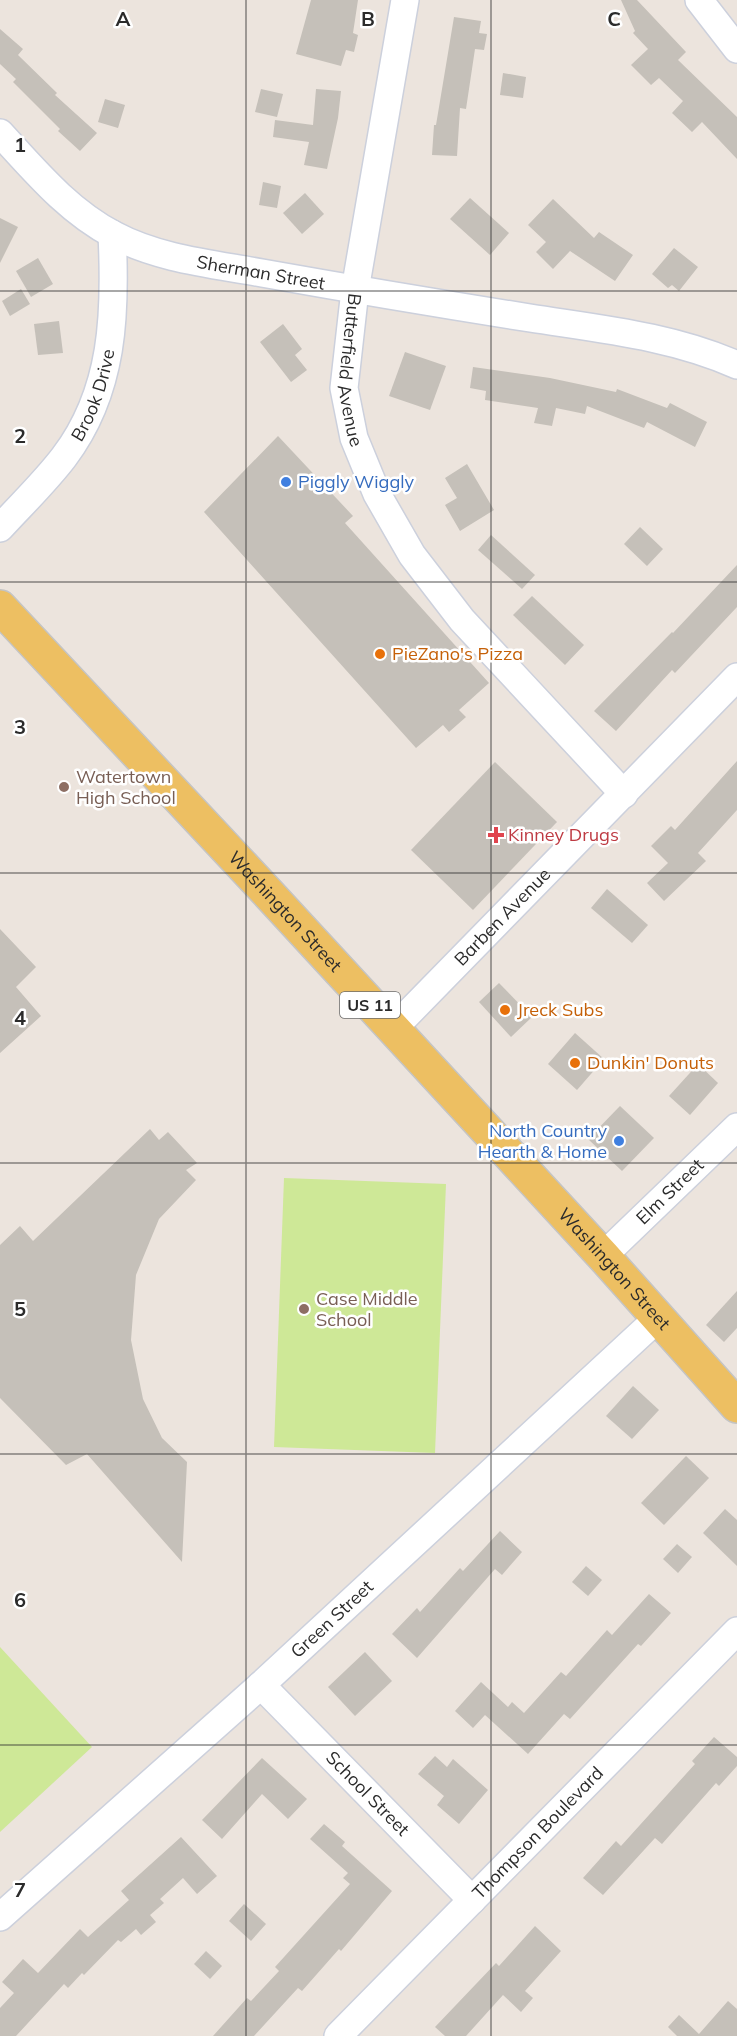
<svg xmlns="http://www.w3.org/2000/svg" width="737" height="2036" viewBox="0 0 737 2036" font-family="Mulish,sans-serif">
	<rect width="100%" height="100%" fill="#ece4dd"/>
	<g fill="#cee897">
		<path d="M 284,1178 L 446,1184 L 435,1453 L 274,1447 Z"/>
		<path d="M 0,1647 L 92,1747 L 0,1832 Z"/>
	</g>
	<g fill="#c5c0b9">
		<path d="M 311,0 L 358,0 L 353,33 L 358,35 L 354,52 L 346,50 L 341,66 L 296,54 Z"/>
		<path d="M 621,0 L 637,0 L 686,52 L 678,60 L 737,117 L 737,159 L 702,122 L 692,132 L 672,113 L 683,101 L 659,78 L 651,85 L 631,65 L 648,49 L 633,33 L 635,31 Z"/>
		<path d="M 454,17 L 481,21 L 479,33 L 487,34 L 484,50 L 475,49 L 466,109 L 460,108 L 457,156 L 432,155 L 434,125 L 436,125 Z"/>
		<path d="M 0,29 L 23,49 L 18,55 L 57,93 L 55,95 L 97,133 L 80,151 L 58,131 L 60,129 L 13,82 L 16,79 L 0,64 Z"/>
		<path d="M 503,73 L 526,77 L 523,98 L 500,95 Z"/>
		<path d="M 261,89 L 283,94 L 277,117 L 255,112 Z"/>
		<path d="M 316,89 L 341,91 L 338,118 L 327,169 L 304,165 L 309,142 L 273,137 L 275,120 L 313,125 Z"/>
		<path d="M 105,99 L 125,105 L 118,128 L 98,122 Z"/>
		<path d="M 263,182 L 281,186 L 277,208 L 259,205 Z"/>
		<path d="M 305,193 L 324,214 L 302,234 L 283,213 Z"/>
		<path d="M 470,198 L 509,233 L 490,255 L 450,219 Z"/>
		<path d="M 553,199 L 594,238 L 599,232 L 633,255 L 615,281 L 570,251 L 553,269 L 536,252 L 546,242 L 528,225 Z"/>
		<path d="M 0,218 L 18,227 L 0,263 Z"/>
		<path d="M 674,248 L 698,267 L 679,291 L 672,285 L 668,288 L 652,274 Z"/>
		<path d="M 38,258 L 53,284 L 31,297 L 16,271 Z"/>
		<path d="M 21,289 L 30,304 L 10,316 L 2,301 Z"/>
		<path d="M 59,321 L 63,353 L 38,355 L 34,324 Z"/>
		<path d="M 283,324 L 302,349 L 295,355 L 307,370 L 291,382 L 260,342 Z"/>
		<path d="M 405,352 L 446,366 L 430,410 L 389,396 Z"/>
		<path d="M 473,367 L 550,378 L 616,392 L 617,389 L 667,408 L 670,403 L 707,422 L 695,447 L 647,422 L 644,428 L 587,406 L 585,414 L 556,408 L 552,426 L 534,423 L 538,408 L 485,400 L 486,391 L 470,388 Z"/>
		<path d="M 278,436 L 353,516 L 345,523 L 489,683 L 459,710 L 466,717 L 449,732 L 443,725 L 416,748 L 204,512 Z"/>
		<path d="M 467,464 L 494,510 L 460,531 L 445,505 L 457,498 L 445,478 Z"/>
		<path d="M 640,527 L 663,549 L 647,566 L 624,544 Z"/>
		<path d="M 491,535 L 535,575 L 522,589 L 478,550 Z"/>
		<path d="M 737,565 L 737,607 L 675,673 L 672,670 L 616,731 L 594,711 L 672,632 L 673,633 Z"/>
		<path d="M 532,596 L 584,645 L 565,665 L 513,615 Z"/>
		<path d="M 737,761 L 737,810 L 698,853 L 706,861 L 664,901 L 647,883 L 668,863 L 651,846 L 671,826 L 675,830 Z"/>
		<path d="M 495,762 L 557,822 L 473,910 L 411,850 Z"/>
		<path d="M 607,889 L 648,925 L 632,943 L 591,908 Z"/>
		<path d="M 0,929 L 36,967 L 16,987 L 41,1016 L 0,1053 Z"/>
		<path d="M 499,983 L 532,1017 L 511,1037 L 479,1002 Z"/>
		<path d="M 575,1033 L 604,1059 L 577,1090 L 548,1064 Z"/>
		<path d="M 698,1064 L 718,1083 L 690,1115 L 669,1096 Z"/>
		<path d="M 620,1106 L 654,1138 L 622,1171 L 588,1139 Z"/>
		<path d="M 150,1129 L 159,1140 L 168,1132 L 197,1163 L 186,1170 L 196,1180 L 159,1219 L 136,1275 L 131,1340 L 143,1399 L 162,1438 L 187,1462 L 182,1562 L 87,1454 L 66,1465 L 0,1398 L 0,1245 L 20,1226 L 33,1241 Z"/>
		<path d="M 737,1291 L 737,1328 L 724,1342 L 706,1325 Z"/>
		<path d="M 633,1386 L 659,1410 L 632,1439 L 606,1416 Z"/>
		<path d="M 686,1456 L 709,1478 L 664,1525 L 641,1503 Z"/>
		<path d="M 725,1509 L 737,1520 L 737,1566 L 703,1533 Z"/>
		<path d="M 500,1531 L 522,1552 L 502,1575 L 495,1569 L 417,1658 L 392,1634 L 417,1608 L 420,1612 L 460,1568 L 463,1571 Z"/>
		<path d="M 677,1544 L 692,1557 L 678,1573 L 663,1559 Z"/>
		<path d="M 586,1566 L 602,1580 L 588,1596 L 572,1582 Z"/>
		<path d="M 649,1594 L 671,1613 L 641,1646 L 638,1644 L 570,1719 L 564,1714 L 528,1754 L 485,1715 L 473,1728 L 455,1711 L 481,1682 L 508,1707 L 512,1702 L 524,1713 L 561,1672 L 566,1676 L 607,1630 L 612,1635 Z"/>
		<path d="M 365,1652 L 392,1681 L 355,1716 L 328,1687 Z"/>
		<path d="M 714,1737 L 737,1757 L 737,1766 L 719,1786 L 716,1783 L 662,1844 L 655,1838 L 603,1895 L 583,1878 L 616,1841 L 621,1846 L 695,1764 L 692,1761 Z"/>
		<path d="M 435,1756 L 447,1767 L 453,1759 L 488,1790 L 459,1824 L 437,1805 L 444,1796 L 418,1774 Z"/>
		<path d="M 262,1758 L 307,1799 L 288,1819 L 262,1794 L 222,1839 L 202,1820 Z"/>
		<path d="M 324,1824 L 345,1842 L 342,1846 L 392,1891 L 341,1951 L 339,1949 L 302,1991 L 298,1988 L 254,2036 L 213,2036 L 247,1998 L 251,2001 L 279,1971 L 275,1967 L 350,1884 L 343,1878 L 348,1873 L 310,1839 Z"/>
		<path d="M 181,1837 L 217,1876 L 197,1894 L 183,1878 L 160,1899 L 164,1903 L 150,1915 L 156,1922 L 141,1935 L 136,1929 L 121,1942 L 118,1940 L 84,1975 L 82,1973 L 68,1988 L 64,1984 L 16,2036 L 0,2036 L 0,2008 L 14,1993 L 2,1982 L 23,1959 L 38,1973 L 80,1929 L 88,1937 L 129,1900 L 121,1891 Z"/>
		<path d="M 244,1904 L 266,1924 L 251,1941 L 229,1921 Z"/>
		<path d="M 535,1926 L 561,1951 L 525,1991 L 533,1998 L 521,2012 L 503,1995 L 466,2036 L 445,2036 L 435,2027 L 496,1963 L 499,1966 Z"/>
		<path d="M 206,1951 L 222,1966 L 210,1979 L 194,1964 Z"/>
		<path d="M 728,2001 L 737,2009 L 737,2036 L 677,2036 L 668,2027 L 679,2015 L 699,2034 Z"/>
	</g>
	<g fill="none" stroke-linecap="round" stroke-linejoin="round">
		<g stroke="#ccd0dc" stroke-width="30">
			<g id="minor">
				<path id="s1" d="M 405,0 L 355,290 L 344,388 L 354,438 L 377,494 L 412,555 L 462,620 L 624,794"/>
				<path d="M 699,0 L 737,49"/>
				<path id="s2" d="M 0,133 C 35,171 68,211 114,235 C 159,259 213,264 262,273 C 352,289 441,304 530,318 C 600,329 672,336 737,365"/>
				<path id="s3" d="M 0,528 C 21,505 45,482 64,457 C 114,391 116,313 112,234"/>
				<path id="s4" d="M 392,1030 L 737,677"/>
				<path id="s5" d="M 603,1256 L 737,1127"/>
				<path id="s6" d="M 261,1685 L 472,1900"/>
				<path id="s7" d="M 0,1917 L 261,1685 L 658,1318"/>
				<path id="s8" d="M 338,2036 L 737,1631"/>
			</g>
		</g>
		<g stroke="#c4c4c4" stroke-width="36">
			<g id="major">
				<path id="s9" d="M 0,607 L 267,892 L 603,1256 L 737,1406"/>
			</g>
		</g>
		<use href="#minor" stroke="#fff" stroke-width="27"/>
		<use href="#major" stroke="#edbf62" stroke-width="33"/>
	</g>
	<path fill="none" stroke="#2b2b2b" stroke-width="1.5" stroke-opacity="0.55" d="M 246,0 L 246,2036M 491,0 L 491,2036M 0,291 L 737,291M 0,582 L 737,582M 0,873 L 737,873M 0,1163 L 737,1163M 0,1454 L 737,1454M 0,1745 L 737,1745"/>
	<g fill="#3f7fe0" stroke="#fff" stroke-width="2">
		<circle cx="286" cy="482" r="6"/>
		<circle cx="619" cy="1141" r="6"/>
	</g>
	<g fill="#e8710a" stroke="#fff" stroke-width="2">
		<circle cx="380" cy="654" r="6"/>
		<circle cx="505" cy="1010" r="6"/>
		<circle cx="575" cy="1063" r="6"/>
	</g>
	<g fill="#8d6e63" stroke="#fff" stroke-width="2">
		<circle cx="64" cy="787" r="6"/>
		<circle cx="304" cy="1309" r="6"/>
	</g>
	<path fill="#e0444e" stroke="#fff" stroke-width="2" d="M493 826h6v6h6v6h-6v6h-6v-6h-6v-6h6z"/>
	<g text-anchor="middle" stroke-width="5" stroke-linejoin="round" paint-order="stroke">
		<rect fill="#fff" stroke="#6b6b6b" stroke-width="1.5" x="340" y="992" width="60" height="26" rx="4.5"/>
		<g font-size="16" font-weight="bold" fill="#2b2b2b">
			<text x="370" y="1011">US 11</text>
		</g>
		<g font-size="18" fill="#2b2b2b" stroke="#fff">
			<text dy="6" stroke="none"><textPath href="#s2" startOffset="306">Sherman Street</textPath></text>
			<text dy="6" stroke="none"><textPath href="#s1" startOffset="375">Butterfield Avenue</textPath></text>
			<text dy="6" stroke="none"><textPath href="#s3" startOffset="165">Brook Drive</textPath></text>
			<text dy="6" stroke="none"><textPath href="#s9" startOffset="417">Washington Street</textPath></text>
			<text dy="6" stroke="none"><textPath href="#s4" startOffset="158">Barben Avenue</textPath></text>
			<text dy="6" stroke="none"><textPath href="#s5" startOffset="93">Elm Street</textPath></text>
			<text dy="6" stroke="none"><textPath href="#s9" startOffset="903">Washington Street</textPath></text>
			<text dy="6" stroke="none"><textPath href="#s7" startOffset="446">Green Street</textPath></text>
			<text dy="6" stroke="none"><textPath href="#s6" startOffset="152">School Street</textPath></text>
			<text dy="6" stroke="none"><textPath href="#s8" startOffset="285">Thompson Boulevard</textPath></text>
		</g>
		<g font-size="18" fill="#366cbe" stroke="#fff" text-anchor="start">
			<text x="298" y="488">Piggly Wiggly</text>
			<text x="607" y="1137" text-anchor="end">North Country<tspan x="607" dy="21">Hearth &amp; Home</tspan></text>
		</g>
		<g font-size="18" fill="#c56008" stroke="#fff" text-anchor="start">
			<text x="392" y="660">PieZano's Pizza</text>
			<text x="517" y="1016">Jreck Subs</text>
			<text x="587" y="1069">Dunkin' Donuts</text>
		</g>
		<g font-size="18" fill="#785e54" stroke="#fff" text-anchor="start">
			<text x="76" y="783">Watertown<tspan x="76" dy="21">High School</tspan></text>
			<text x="316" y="1305">Case Middle<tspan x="316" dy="21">School</tspan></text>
		</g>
		<g font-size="18" fill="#be3a42" stroke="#fff" text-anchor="start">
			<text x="508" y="841">Kinney Drugs</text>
		</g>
	</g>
	<g font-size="20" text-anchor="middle" font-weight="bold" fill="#2b2b2b" stroke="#fff" stroke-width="5" stroke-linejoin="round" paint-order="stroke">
		<text x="123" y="26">A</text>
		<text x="368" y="26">B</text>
		<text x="614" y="26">C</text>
		<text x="20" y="152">1</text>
		<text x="20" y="443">2</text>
		<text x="20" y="734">3</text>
		<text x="20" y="1025">4</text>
		<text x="20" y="1316">5</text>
		<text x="20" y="1607">6</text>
		<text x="20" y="1897">7</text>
	</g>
</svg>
